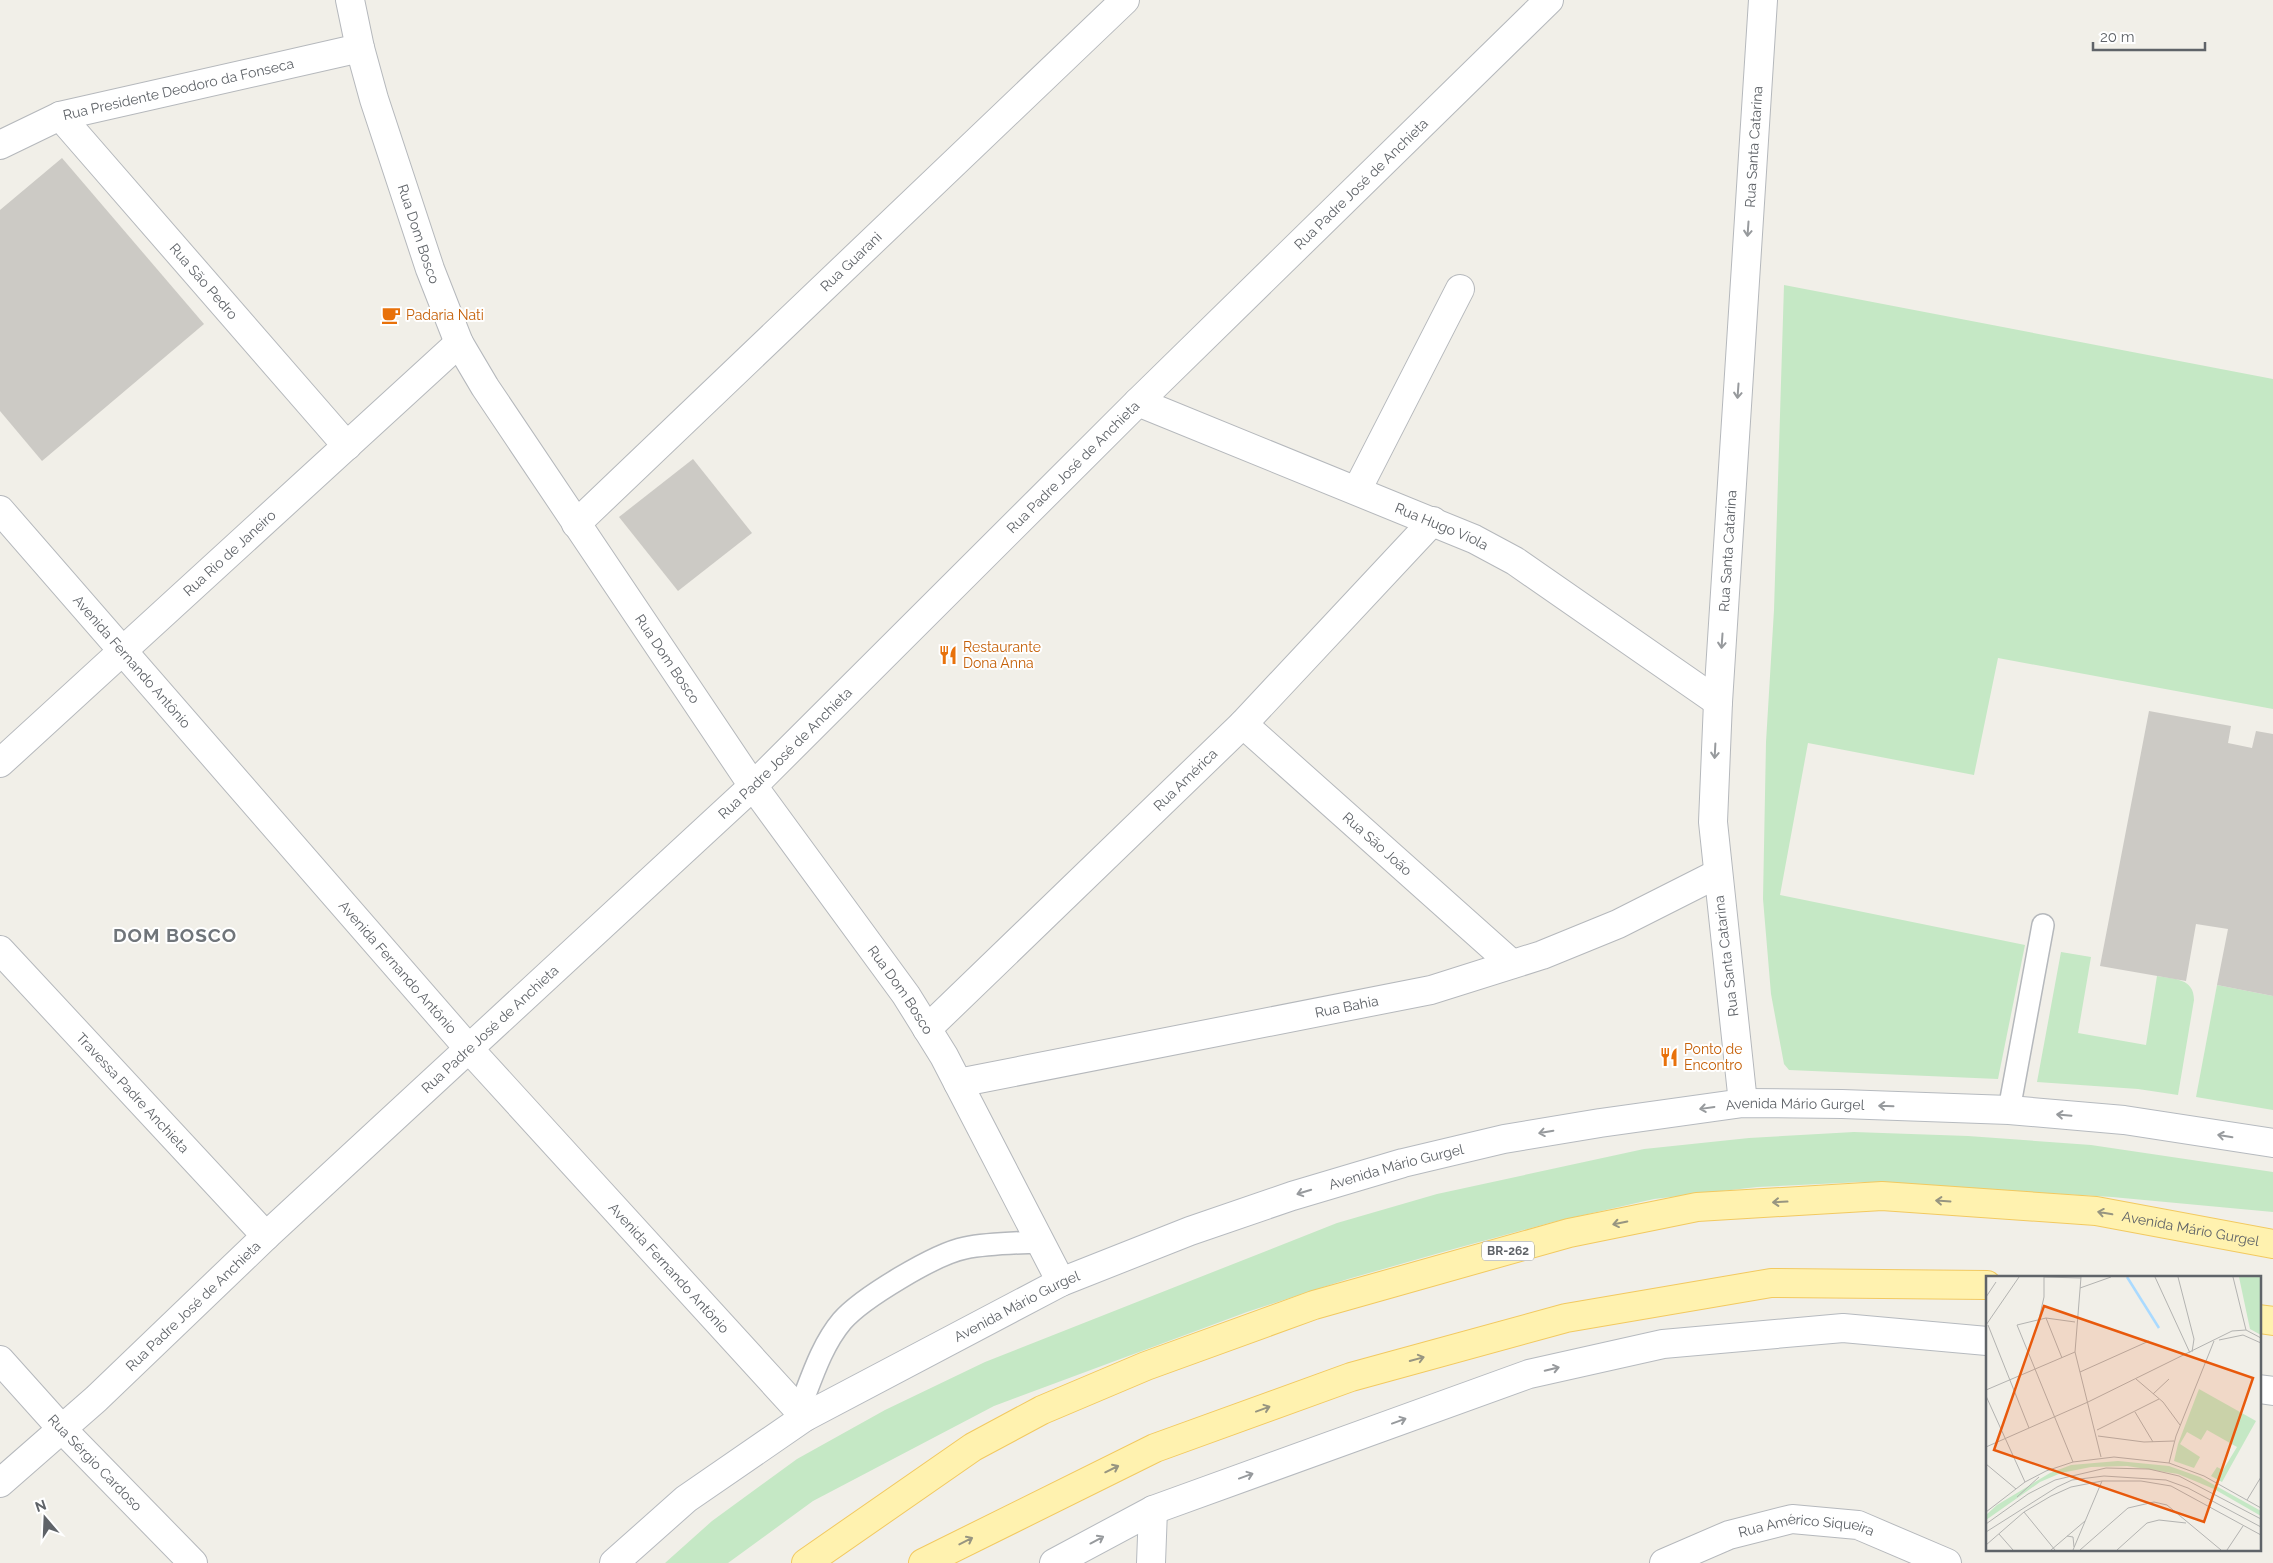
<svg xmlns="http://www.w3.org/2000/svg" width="2273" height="1563" viewBox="0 0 2273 1563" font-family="Raleway,sans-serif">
	<rect width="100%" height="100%" fill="#f1efe8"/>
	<g fill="#c5e8c5">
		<path d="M 1784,285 L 2273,379 L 2273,709 L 1998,658 L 1974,775 L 1808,743 L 1780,895 L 2025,945 L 1998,1079 L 1789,1070 L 1784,1064 L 1771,994 L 1763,899 L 1766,742 L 1774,610 Z"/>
		<path d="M 2061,952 L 2091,957 L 2078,1033 L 2146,1045 L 2157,976 C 2174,979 2194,978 2194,1000 L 2178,1095 L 2138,1089 L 2037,1082 Z"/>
		<path d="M 2217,985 L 2273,996 L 2273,1110 L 2196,1097 Z"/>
		<path d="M 1854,1132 L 1968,1136 L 2091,1145 L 2273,1172 L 2273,1212 L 2112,1197 L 1862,1182 L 1757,1187 L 1654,1199 L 1553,1222 L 1450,1250 L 1348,1279 L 1247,1312 L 994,1406 L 813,1501 L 728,1563 L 665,1563 L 712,1521 L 797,1459 L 885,1410 L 985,1362 L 1337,1223 L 1437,1194 L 1644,1149 L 1749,1138 Z"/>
	</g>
	<g fill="#cccac5">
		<path d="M 62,158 L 204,324 L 42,461 L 0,411 L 0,210 Z"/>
		<path d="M 693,459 L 752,533 L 678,591 L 619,517 Z"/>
		<path d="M 2149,711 L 2231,726 L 2228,743 L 2252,748 L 2256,731 L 2273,734 L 2273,996 L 2217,985 L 2228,929 L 2196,924 L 2186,981 L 2100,966 Z"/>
	</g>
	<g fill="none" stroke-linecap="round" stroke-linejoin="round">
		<g stroke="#b5b8bc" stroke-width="24">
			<g id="service">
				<path d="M 2009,1110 L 2043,925"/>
				<path d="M 799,1410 C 811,1380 821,1346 842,1321 C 862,1298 935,1254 965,1248 C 990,1243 1016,1243 1041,1242"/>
			</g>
		</g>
		<g stroke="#b5b8bc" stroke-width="30">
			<g id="minor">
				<path id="s1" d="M 60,116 L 347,446"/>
				<path id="s2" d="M 0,145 L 60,116 L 360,48"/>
				<path id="s3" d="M 1138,402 L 1474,539 L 1515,561 L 1718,702"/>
				<path d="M 1357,490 L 1460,289"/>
				<path id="s4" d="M 0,510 L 470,1050 L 805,1417"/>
				<path id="s5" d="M 576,524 L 1125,0"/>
				<path id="s6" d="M 1243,724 L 1512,964"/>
				<path id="s7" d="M 0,763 L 459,343"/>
				<path id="s8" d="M 0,950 L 266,1236"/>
				<path id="s9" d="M 927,1029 L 1243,724 L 1433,521"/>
				<path id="s10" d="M 958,1083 L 1431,990 L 1542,955 L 1618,924 L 1717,874"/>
				<path id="s11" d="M 1743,1103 L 1713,822 L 1718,702 L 1763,0"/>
				<path id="s12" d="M 0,1360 L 61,1428 L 193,1563"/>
				<path id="s13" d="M 1664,1563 L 1729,1535 L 1792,1519 L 1858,1525 L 1947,1563"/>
			</g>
		</g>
		<g stroke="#b5b8bc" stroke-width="30">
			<g id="tertiary">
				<path id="s14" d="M 350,0 L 360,48 L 374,99 L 430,269 L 459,343 L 485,387 L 753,786 L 906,995 L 944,1056 L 1061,1282"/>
				<path id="s15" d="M 0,1483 L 96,1399 L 266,1236 L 753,786 L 1138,402 L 1549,0"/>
			</g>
		</g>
		<g stroke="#b6babf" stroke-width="30">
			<g id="secondary">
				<path d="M 2259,1389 L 2273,1391"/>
				<path id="s16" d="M 614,1563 L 686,1499 L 805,1417 L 1061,1282 L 1190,1231 L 1292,1196 L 1403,1163 L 1504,1139 L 1600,1123 L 1743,1103 L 1842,1104 L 2009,1110 L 2124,1120 L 2273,1143"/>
				<path d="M 1054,1563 L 1153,1510 L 1529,1374 L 1663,1344 L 1843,1328 L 1987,1341"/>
				<path d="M 1151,1563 L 1153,1510"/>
			</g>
		</g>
		<g stroke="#f2c960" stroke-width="30">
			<g id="primary">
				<path d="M 2259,1319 L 2273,1321"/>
				<path id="s17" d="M 806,1563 L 973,1447 L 1042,1410 L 1146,1366 L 1314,1305 L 1569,1233 L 1697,1207 L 1882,1196 L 2096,1211 L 2273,1244"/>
				<path d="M 923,1563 L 1155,1448 L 1351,1377 L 1566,1318 L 1771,1283 L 1987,1285"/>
			</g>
		</g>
		<use href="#service" stroke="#fff" stroke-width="21"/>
		<use href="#minor" stroke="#fff" stroke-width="28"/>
		<use href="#tertiary" stroke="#fff" stroke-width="28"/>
		<use href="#secondary" stroke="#fff" stroke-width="28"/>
		<use href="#primary" stroke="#fff2af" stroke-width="28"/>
	</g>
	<defs><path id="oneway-shaft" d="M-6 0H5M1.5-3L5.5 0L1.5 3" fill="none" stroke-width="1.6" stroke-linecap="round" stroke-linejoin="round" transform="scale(1.25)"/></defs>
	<g stroke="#979a9d">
		<use href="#oneway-shaft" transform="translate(1748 229) rotate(94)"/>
		<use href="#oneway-shaft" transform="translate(1738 391) rotate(94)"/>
		<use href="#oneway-shaft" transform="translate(1722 641) rotate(94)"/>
		<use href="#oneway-shaft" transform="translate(1715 751) rotate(93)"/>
		<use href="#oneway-shaft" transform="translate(1886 1106) rotate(-178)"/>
		<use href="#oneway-shaft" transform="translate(1707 1108) rotate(172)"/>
		<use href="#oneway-shaft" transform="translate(2064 1115) rotate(-175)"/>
		<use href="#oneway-shaft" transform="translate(1546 1132) rotate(170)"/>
		<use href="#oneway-shaft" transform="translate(2225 1136) rotate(-171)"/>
		<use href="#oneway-shaft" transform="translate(1304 1192) rotate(163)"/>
		<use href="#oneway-shaft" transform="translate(1552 1369) rotate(-13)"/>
		<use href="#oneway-shaft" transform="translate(1399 1421) rotate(-20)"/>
		<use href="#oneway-shaft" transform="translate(1246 1476) rotate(-20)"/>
		<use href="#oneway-shaft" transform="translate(1097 1540) rotate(-28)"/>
	</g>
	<g stroke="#979581">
		<use href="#oneway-shaft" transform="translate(1943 1201) rotate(-176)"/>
		<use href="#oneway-shaft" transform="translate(1780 1202) rotate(177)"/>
		<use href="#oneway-shaft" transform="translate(2105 1213) rotate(-170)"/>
		<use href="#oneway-shaft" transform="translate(1620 1223) rotate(168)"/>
		<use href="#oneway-shaft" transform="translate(1417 1359) rotate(-15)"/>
		<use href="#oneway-shaft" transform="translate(1263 1409) rotate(-20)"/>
		<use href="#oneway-shaft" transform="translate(1112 1469) rotate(-26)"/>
		<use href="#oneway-shaft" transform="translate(966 1541) rotate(-27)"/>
	</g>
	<defs>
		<g id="cafe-bare" transform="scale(1.5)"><path d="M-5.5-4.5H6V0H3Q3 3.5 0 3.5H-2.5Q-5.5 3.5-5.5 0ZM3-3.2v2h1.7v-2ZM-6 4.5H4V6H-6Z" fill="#e8710a" stroke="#fff" stroke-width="2.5" paint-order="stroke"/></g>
		<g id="restaurant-bare" transform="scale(1.5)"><path d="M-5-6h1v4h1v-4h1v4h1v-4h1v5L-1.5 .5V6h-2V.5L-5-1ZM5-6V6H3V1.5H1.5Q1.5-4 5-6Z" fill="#e8710a" stroke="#fff" stroke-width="2.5" paint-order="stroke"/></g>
	</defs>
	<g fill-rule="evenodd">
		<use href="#cafe-bare" x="391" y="315"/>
		<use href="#restaurant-bare" x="948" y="655"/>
		<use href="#restaurant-bare" x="1669" y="1057"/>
	</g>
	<g text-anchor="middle" stroke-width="4" stroke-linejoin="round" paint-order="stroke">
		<rect fill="#fff" stroke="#8f9295" stroke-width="1" x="1482" y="1241.5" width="52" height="19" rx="4"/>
		<g font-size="12" font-weight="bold" fill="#5f6368">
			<text x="1508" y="1255">BR-262</text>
		</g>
		<g font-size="14" fill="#5f6368" stroke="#fff">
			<text dy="5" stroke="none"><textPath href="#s2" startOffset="188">Rua Presidente Deodoro da Fonseca</textPath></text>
			<text dy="5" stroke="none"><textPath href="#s11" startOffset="959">Rua Santa Catarina</textPath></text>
			<text dy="5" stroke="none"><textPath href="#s15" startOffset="1882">Rua Padre José de Anchieta</textPath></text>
			<text dy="5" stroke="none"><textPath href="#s14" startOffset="244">Rua Dom Bosco</textPath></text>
			<text dy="5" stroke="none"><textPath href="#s5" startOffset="380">Rua Guarani</textPath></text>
			<text dy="5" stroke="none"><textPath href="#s1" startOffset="219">Rua São Pedro</textPath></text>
			<text dy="5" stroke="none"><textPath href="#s15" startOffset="1478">Rua Padre José de Anchieta</textPath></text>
			<text dy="5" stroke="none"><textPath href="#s3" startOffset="328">Rua Hugo Viola</textPath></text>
			<text dy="5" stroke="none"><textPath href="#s11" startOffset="554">Rua Santa Catarina</textPath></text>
			<text dy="5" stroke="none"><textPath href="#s7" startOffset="311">Rua Rio de Janeiro</textPath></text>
			<text dy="5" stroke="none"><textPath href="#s14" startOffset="739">Rua Dom Bosco</textPath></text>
			<text dy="5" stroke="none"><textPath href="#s4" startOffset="201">Avenida Fernando Antônio</textPath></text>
			<text dy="5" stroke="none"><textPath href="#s15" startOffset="1072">Rua Padre José de Anchieta</textPath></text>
			<text dy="5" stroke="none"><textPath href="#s9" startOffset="359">Rua América</textPath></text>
			<text dy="5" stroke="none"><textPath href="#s6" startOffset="180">Rua São João</textPath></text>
			<text transform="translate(1726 956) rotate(-97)" y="5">Rua Santa Catarina</text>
			<text dy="5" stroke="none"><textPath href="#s4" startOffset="606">Avenida Fernando Antônio</textPath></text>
			<text dy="5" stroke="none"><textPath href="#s14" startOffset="1144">Rua Dom Bosco</textPath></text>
			<text dy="5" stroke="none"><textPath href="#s10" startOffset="396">Rua Bahia</textPath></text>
			<text dy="5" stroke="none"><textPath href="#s15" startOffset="668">Rua Padre José de Anchieta</textPath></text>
			<text dy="5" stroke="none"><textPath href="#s8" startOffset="195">Travessa Padre Anchieta</textPath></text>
			<text dy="5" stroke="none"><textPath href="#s16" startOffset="1290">Avenida Mário Gurgel</textPath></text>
			<text dy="5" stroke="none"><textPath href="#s16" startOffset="885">Avenida Mário Gurgel</textPath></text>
			<text dy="5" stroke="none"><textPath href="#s17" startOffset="1465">Avenida Mário Gurgel</textPath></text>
			<text dy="5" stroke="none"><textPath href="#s4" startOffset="1011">Avenida Fernando Antônio</textPath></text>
			<text dy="5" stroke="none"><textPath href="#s15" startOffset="262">Rua Padre José de Anchieta</textPath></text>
			<text dy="5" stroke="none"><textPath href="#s16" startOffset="480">Avenida Mário Gurgel</textPath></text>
			<text dy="5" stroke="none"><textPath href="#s12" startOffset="140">Rua Sérgio Cardoso</textPath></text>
			<text dy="5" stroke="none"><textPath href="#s13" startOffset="150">Rua Américo Siqueira</textPath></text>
		</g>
		<g font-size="14" fill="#c56008" stroke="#fff" text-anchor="start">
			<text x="406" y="320">Padaria Nati</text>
			<text x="963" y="652">Restaurante<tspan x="963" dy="16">Dona Anna</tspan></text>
			<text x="1684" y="1054">Ponto de<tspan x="1684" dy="16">Encontro</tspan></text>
		</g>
		<g font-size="19" font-weight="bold" letter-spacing="1" fill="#70757a" stroke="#fff">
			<text x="175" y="942">DOM BOSCO</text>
		</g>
	</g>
	<g transform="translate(1986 1276)">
		<rect width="275" height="275" fill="#f1efe8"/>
		<path d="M 253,1 L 275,1 L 275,59 L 264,53 ZM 213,113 L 270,145 L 236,206 L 225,200 L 231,191 L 237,194 L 251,171 L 221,154 L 215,164 L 201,156 L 194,168 L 214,181 L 208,192 L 188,185 L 192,168 ZM 132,185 L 183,190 L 214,201 L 275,235 L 275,240 L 228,213 L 192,198 L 141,190 L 105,191 L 75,197 L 54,206 L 0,244 L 0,239 L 11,229 L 64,197 L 85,189 Z" fill="#c5e8c5"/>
		<path fill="none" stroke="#aadaff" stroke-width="2.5" d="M 141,1 L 173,52"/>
		<path fill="none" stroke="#b3b3b1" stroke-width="1" d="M 58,1 L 95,2M 95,1 L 89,76 L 115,181M 169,1 L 204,77M 192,1 L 208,63 L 206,76M 247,1 L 260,54M 94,12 L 125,1M 0,21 L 10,6M 60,42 L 76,82M 53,43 L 58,21 L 58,1M 0,49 L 33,1M 2,49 L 43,152M 233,64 L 257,59 L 275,67M 94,96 L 163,65M 150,103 L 177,126 L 194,149M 0,114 L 89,76M 167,118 L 183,103M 0,120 L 39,206M 149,136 L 167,166M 111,154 L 173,123M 112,160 L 158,166 L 188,165M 0,171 L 102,126 L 246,55 L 260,54 L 275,62M 87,186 L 31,49 L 60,42 L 89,46M 183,187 L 190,160 L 228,65M 0,188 L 30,213M 31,221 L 53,201M 261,224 L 275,201M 0,236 L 39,206 L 60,195 L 87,186 L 128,181 L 183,187 L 218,200 L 275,232M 38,236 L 69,274M 0,248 L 42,218 L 69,204 L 120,192 L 163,193 L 193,200 L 275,243M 0,256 L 71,211 L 86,204 L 118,200 L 180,204 L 202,212 L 275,251M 13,258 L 27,274M 81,260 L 87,261 L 88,271M 0,269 L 38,236 L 65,220 L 85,211 L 116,205 L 155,205 L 185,210 L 275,259M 65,274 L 99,245M 87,274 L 116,205M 94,274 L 142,232 L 168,226 L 181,229 L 235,274M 131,274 L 161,247 L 173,244 L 200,247M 241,274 L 257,250"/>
		<path fill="#e8590c" fill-opacity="0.15" stroke="#e8590c" stroke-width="2.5" d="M 58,30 L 267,102 L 218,246 L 8,174 Z"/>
		<rect width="275" height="275" fill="none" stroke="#5f6368" stroke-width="2.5"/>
	</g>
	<g transform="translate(45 1518) rotate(341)" stroke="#ffffff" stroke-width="4" paint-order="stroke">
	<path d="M0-4L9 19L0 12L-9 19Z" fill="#5f6368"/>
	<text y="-8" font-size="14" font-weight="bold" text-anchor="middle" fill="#5f6368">N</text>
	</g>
	<path d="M2093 42v8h112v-8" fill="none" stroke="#5f6368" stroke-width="2.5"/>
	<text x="2100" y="42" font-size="15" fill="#5f6368" stroke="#ffffff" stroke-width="4" paint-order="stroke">20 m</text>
</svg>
